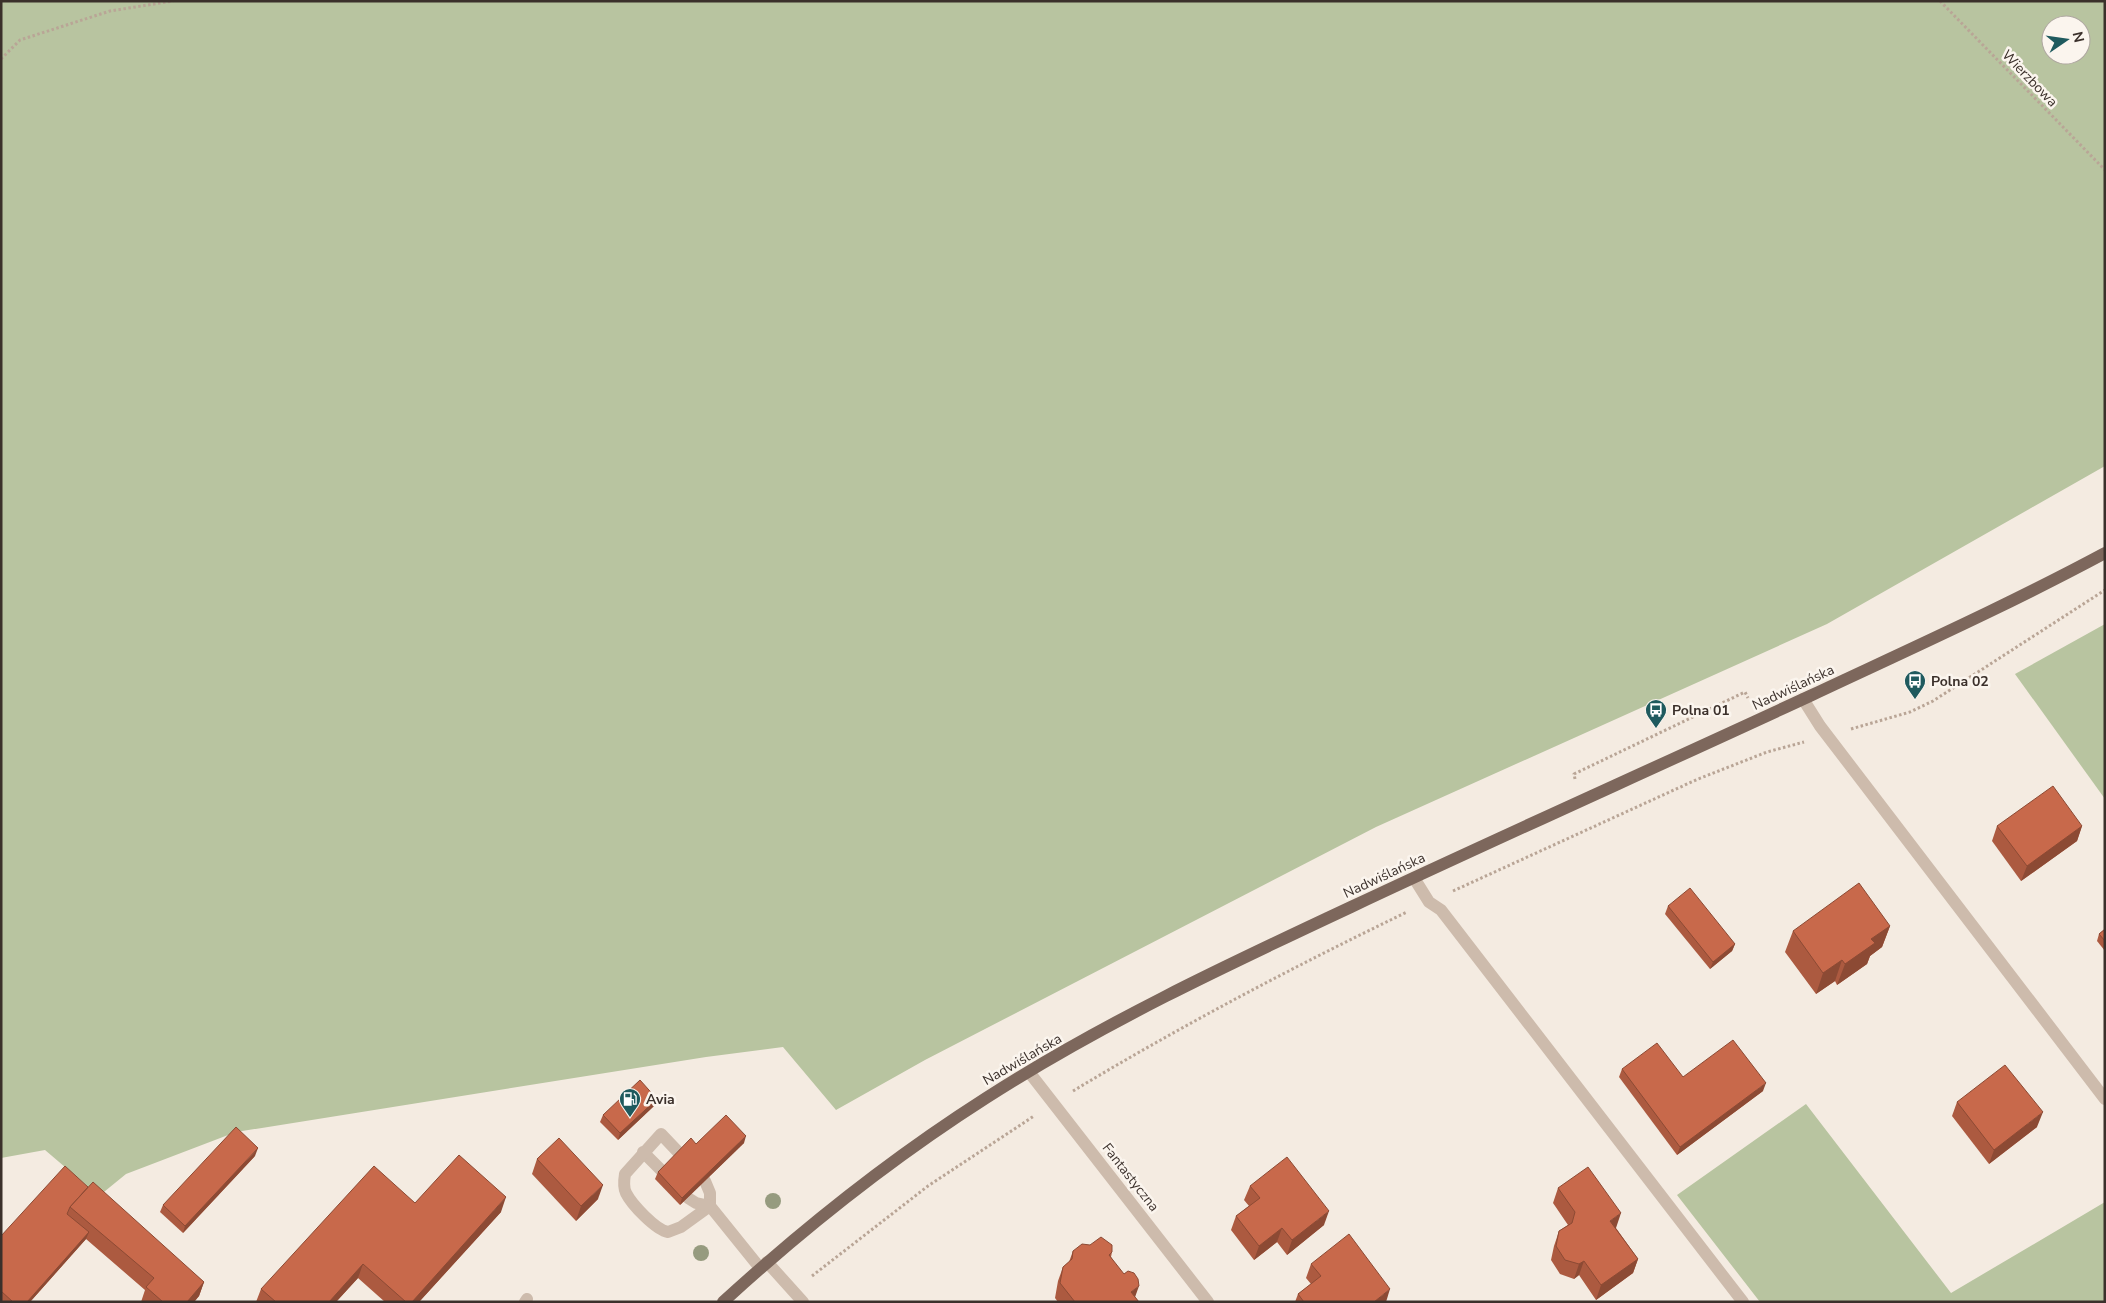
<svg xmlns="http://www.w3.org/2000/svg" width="2106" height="1303" viewBox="0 0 2106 1303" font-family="'Nunito Sans',sans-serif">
	<rect width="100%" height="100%" fill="#f4ebe1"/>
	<g fill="#b8c4a0" fill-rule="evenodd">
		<path d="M 1,1 L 2105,1 L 2105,466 L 1827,624 L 1376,827 L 925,1060 L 836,1110 L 783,1047 L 706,1057 L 236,1132 L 126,1174 L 99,1196 L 45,1150 L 1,1158 ZM 2051,25 L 2081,25 L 2081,55 L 2051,55 Z"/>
		<path d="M 2105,624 L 2105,799 L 2015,674 Z"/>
		<path d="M 1806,1104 L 1951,1293 L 2105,1202 L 2105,1302 L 1760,1302 L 1677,1195 Z"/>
	</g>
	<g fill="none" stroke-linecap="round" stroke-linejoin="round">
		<g stroke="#b9a596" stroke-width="3" stroke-dasharray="2.5 2.5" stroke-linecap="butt">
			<path d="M 1940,1 L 2105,170"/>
			<path d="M 1,59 L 20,40 L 110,11 L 173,1"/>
			<path d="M 1851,729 L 1910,712 L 1933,701 L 2105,590"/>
			<path d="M 1575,779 L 1574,774 L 1745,692 L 1748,698"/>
			<path d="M 1453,891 L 1698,779 L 1767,752 L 1804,742"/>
			<path d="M 1073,1091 C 1181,1026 1293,967 1407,912"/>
			<path d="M 812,1276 L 928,1186 L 1034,1116"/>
		</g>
		<g stroke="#cdbbac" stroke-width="12">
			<path d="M 1803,699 L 1820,726 L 2105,1099"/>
			<path d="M 1414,878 L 1429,902 L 1441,910 L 1743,1302"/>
			<path d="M 1029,1072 L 1208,1302"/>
			<path d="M 643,1152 L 662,1171"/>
			<path d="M 680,1154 L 661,1134 L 625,1174 C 624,1180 623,1187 626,1193 C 632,1205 656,1230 668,1232 L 681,1227 L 710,1206"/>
			<path d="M 705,1181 L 710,1193 L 710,1206 L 760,1268"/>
			<path d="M 688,1198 L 696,1203 L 710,1206"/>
			<path d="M 767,1262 L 803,1302"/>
			<path d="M 525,1302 L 527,1299"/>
		</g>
		<path stroke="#7d675c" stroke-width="12" d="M 723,1302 C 805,1227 892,1158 986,1098 C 1101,1024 1227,965 1351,907 C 1504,835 1659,766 1812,695 C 1910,649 2010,604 2105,553"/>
	</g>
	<g fill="#969b7f">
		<circle cx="773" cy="1201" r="8"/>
		<circle cx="701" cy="1253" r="8"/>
	</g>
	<g fill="#ac5a40">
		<path d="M 1997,826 L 2082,826 L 2077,841 L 2021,881 L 1992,841 Z"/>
		<path d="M 1668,906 L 1735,944 L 1732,951 L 1710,969 L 1665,914 Z"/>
		<path d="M 1890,926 L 1882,947 L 1870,956 L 1867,964 L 1837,985 L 1835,981 L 1816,994 L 1785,952 L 1793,931 Z"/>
		<path d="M 2105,929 L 2105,951 L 2097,941 L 2099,934 Z"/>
		<path d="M 1622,1069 L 1683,1077 L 1763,1091 L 1677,1155 L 1619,1077 Z"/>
		<path d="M 1957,1102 L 2037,1127 L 1989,1164 L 1952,1116 Z"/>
		<path d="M 654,1106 L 618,1140 L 600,1122 L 603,1115 Z"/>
		<path d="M 744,1143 L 680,1205 L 655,1179 L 658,1172 L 696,1144 Z"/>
		<path d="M 255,1156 L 183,1233 L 160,1212 L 163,1205 Z"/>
		<path d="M 537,1159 L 598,1199 L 576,1221 L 532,1174 Z"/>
		<path d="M 1250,1186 L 1324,1225 L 1287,1255 L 1277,1242 L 1254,1260 L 1231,1230 L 1236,1216 L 1249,1206 L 1244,1200 Z"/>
		<path d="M 88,1187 L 204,1282 L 199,1296 L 194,1302 L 141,1302 L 145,1290 L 86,1239 L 30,1302 L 2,1302 L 1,1301 L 1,1236 Z"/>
		<path d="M 1558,1188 L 1616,1228 L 1638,1259 L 1633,1273 L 1596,1300 L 1579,1275 L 1574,1279 L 1560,1274 L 1551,1260 L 1554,1246 L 1559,1231 L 1568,1225 L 1553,1203 Z"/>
		<path d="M 415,1203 L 501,1212 L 419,1302 L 385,1302 L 358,1278 L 336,1302 L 256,1302 L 261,1289 Z"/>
		<path d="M 1090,1245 L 1112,1252 L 1111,1257 L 1135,1297 L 1139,1302 L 1058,1302 L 1055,1298 L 1058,1281 L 1063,1267 L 1069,1262 L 1073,1251 Z"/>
		<path d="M 1311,1264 L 1386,1302 L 1295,1302 L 1298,1294 L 1311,1284 L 1306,1278 Z"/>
	</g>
	<g fill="#8c4a34">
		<path d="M 2082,826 L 2077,841 L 2021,881 L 2027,866 Z"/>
		<path d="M 1890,926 L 1882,947 L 1870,956 L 1867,964 L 1837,985 L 1845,964 L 1871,939 Z"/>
		<path d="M 1735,944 L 1732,951 L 1710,969 L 1713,962 Z"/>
		<path d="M 1842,960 L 1835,981 L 1816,994 L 1823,973 Z"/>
		<path d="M 1766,1083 L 1763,1091 L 1677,1155 L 1680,1147 Z"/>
		<path d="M 657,1099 L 654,1106 L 618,1140 L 620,1133 Z"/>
		<path d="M 2043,1112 L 2037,1127 L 1989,1164 L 1994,1150 Z"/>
		<path d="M 746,1136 L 744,1143 L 680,1205 L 682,1198 Z"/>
		<path d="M 258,1148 L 255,1156 L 183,1233 L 185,1226 Z"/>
		<path d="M 603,1185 L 598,1199 L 576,1221 L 581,1206 Z"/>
		<path d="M 506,1197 L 501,1212 L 419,1302 L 412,1302 Z"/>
		<path d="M 1329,1211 L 1324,1225 L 1287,1255 L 1292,1240 Z"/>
		<path d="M 1621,1213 L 1616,1228 L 1605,1235 L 1610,1221 Z"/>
		<path d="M 1282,1228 L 1277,1242 L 1254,1260 L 1259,1246 Z"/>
		<path d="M 89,1232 L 86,1239 L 30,1302 L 27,1302 Z"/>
		<path d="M 1638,1259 L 1633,1273 L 1596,1300 L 1601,1285 Z"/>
		<path d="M 1584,1261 L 1579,1275 L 1574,1279 L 1579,1264 Z"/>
		<path d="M 363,1264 L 358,1278 L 336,1302 L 329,1302 Z"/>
		<path d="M 204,1282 L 199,1296 L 194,1302 L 187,1302 Z"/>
		<path d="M 1139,1286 L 1134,1300 L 1131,1292 Z"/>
		<path d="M 1390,1289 L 1386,1302 L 1374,1302 Z"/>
	</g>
	<g fill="#c8694b" stroke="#8c4a34">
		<path d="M 2053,786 L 2082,826 L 2027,866 L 1997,826 Z"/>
		<path d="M 1859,883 L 1890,926 L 1871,939 L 1875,943 L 1845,964 L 1842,960 L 1823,973 L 1793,931 Z"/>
		<path d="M 1690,888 L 1735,944 L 1713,962 L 1668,906 Z"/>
		<path d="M 2105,929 L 2105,941 L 2099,934 Z"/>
		<path d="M 1733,1040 L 1766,1083 L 1680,1147 L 1622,1069 L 1657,1043 L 1683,1077 Z"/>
		<path d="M 2005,1065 L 2043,1112 L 1994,1150 L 1957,1102 Z"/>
		<path d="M 640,1080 L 657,1099 L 620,1133 L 603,1115 Z"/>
		<path d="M 726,1115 L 746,1136 L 682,1198 L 658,1172 L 691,1138 L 696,1144 Z"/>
		<path d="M 236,1127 L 258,1148 L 185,1226 L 163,1205 Z"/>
		<path d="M 559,1138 L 603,1185 L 581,1206 L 537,1159 Z"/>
		<path d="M 459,1155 L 506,1197 L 412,1302 L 406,1302 L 363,1264 L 329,1302 L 276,1302 L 261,1289 L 374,1166 L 415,1203 Z"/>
		<path d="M 1287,1157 L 1329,1211 L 1292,1240 L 1282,1228 L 1259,1246 L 1236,1216 L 1260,1198 L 1250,1186 Z"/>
		<path d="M 65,1166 L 88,1187 L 70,1207 L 67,1214 L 89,1232 L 27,1302 L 13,1302 L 1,1291 L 1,1236 Z"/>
		<path d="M 1588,1167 L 1621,1213 L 1610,1221 L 1638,1259 L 1601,1285 L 1584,1261 L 1579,1264 L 1565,1260 L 1556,1246 L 1559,1231 L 1572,1223 L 1575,1212 L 1558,1188 Z"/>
		<path d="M 93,1182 L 204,1282 L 187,1302 L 163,1302 L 146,1287 L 154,1278 L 70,1207 Z"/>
		<path d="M 1349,1234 L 1390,1289 L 1374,1302 L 1304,1302 L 1298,1294 L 1321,1276 L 1311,1264 Z"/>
		<path d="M 1101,1237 L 1112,1245 L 1112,1252 L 1109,1255 L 1124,1274 L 1128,1271 L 1134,1273 L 1138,1279 L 1139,1286 L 1131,1292 L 1139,1302 L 1075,1302 L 1060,1283 L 1063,1267 L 1072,1259 L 1073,1251 L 1082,1244 L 1090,1245 Z"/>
	</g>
	<defs>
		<g id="bus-pin" transform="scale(1.125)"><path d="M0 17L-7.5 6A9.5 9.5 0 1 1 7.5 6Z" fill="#1f5a5e" stroke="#fbf5ee"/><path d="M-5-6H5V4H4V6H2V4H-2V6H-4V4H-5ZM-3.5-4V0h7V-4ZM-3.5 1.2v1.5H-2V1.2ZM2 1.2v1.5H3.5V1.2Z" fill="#fff"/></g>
		<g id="fuel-pin" transform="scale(1.125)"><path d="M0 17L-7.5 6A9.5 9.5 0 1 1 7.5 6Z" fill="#1f5a5e" stroke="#fbf5ee"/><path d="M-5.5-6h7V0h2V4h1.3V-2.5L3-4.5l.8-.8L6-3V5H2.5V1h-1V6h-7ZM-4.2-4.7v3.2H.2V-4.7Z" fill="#fff"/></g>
	</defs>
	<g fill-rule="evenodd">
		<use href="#bus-pin" x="1915" y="681"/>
		<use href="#bus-pin" x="1656" y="710"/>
		<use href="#fuel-pin" x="630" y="1099"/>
	</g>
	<g text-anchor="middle" stroke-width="5" stroke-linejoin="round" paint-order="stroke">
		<g font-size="14" fill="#3b302b" stroke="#fbf5ee">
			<text transform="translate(2030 78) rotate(46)" y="5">Wierzbowa</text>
			<text transform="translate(1793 687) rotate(-25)" y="5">Nadwiślańska</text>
			<text transform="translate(1384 875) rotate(-25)" y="5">Nadwiślańska</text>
			<text transform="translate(1022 1059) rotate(-30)" y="5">Nadwiślańska</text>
			<text transform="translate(1131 1177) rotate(52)" y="5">Fantastyczna</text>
		</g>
		<g font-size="14" font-weight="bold" fill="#3b302b" stroke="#fbf5ee" text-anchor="start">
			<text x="1931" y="686">Polna 02</text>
			<text x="1672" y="715">Polna 01</text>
			<text x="646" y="1104">Avia</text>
		</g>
	</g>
	<rect width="2106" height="1303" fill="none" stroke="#3b302b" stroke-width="5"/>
	<g transform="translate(2066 40) rotate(77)"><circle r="24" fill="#fbf5ee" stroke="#aea6a0"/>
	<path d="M0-4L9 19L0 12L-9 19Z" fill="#1f5a5e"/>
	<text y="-8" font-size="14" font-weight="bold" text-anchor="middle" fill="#3b302b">N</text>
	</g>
</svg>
